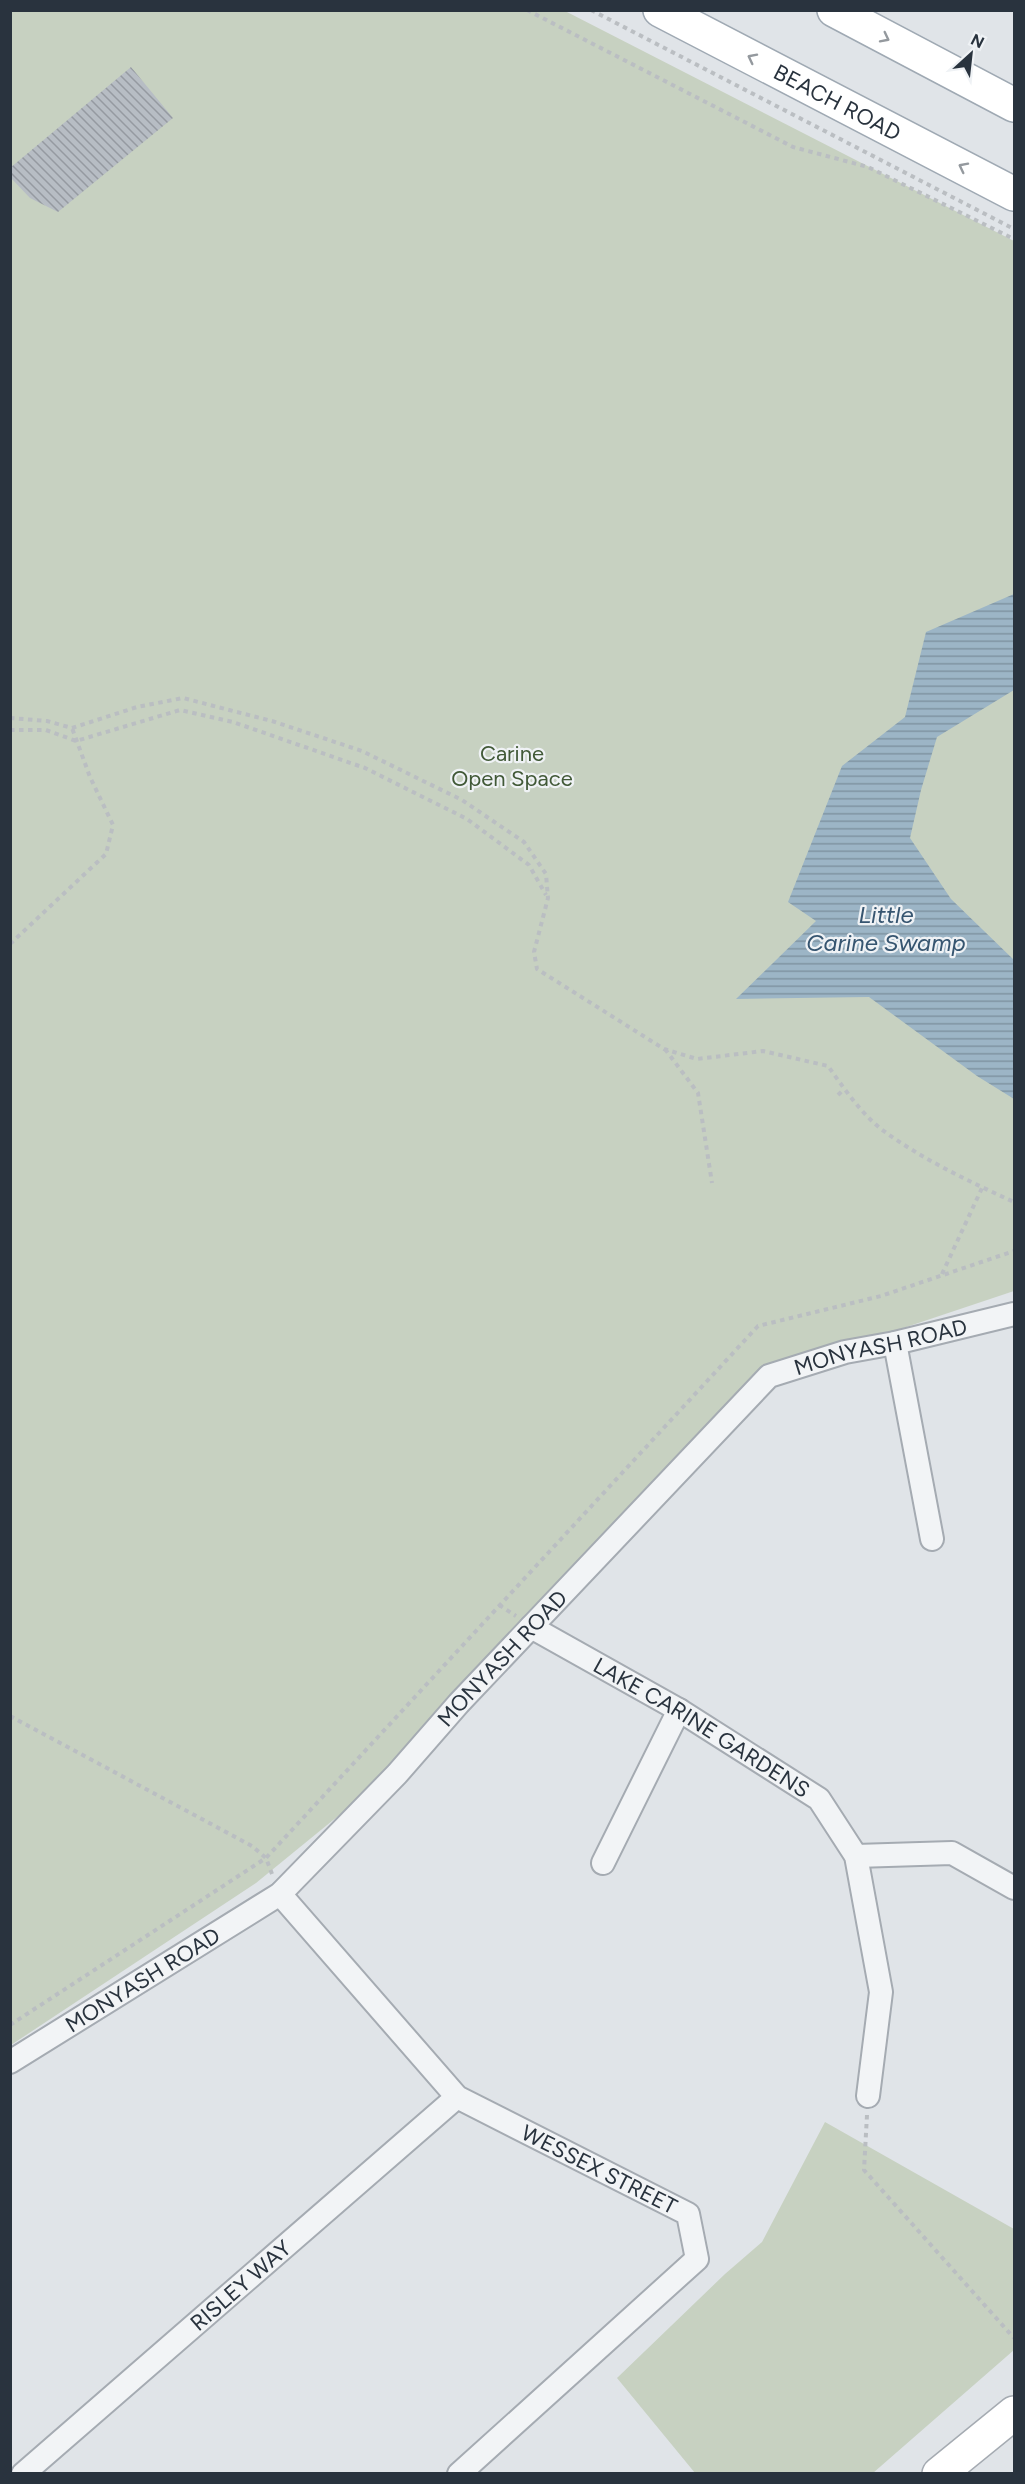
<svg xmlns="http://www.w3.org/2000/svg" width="1025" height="2484" viewBox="0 0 1025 2484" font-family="Figtree,sans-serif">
	<defs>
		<pattern id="water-rules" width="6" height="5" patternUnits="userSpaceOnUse" patternTransform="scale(1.5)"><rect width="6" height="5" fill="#9cb5c6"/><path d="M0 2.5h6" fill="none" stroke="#7f94a2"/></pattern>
		<pattern id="building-back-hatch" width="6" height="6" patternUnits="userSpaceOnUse" patternTransform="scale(1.5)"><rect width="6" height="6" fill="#b7bdc4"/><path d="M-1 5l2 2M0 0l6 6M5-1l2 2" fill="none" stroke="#959aa1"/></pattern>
	</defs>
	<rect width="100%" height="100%" fill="#e0e4e8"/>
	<g fill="#c7d1c1">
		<path d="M 11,11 L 565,11 L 1014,241 L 1014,1291 L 760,1376 L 381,1781 L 256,1883 L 11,2045 Z"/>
		<path d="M 825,2122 L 1014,2229 L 1014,2350 L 873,2473 L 695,2473 L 617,2378 L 725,2274 L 762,2242 Z"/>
	</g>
	<path fill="url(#water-rules)" d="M 1014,594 L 1014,690 L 937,737 L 921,790 L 910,838 L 951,899 L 1014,960 L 1014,1099 L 977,1076 L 869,997 L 736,999 L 816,921 L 788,902 L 842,766 L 905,717 L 926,632 Z"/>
	<path fill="url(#building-back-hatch)" d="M 131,67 L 173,118 L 58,212 L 30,198 L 10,177 L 10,168 Z"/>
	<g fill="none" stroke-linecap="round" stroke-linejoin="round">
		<g stroke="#a5abb2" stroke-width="26">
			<g id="street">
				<path d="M 895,1343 L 932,1539"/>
				<path id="s1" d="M 531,1627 L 679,1710 L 819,1799 L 856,1856 L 881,1992 L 868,2096"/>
				<path d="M 856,1856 L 952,1853 L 1014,1888"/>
				<path d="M 603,1863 L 679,1710"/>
				<path id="s2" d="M 280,1894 L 457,2097 L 688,2214 L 697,2259 L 459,2474"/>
				<path id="s3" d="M 10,2062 L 280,1894 L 397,1774 L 459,1703 L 769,1376 L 845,1352 L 895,1343 L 1014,1314"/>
				<path id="s4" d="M 23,2474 L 457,2097"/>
			</g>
		</g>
		<g stroke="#a5abb2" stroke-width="36">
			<path id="secondary" d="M 939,2474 L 1014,2413"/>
		</g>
		<g stroke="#9fa9b3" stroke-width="36">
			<g id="primary">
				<path id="s5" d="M 660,10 L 1014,194"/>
				<path d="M 834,10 L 1014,105"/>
			</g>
		</g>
		<g stroke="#babec2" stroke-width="4" stroke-dasharray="4.5 4.5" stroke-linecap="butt">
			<path d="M 527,10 L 793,147 L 868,167 L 1014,239"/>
			<path d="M 591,10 L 1014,229"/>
			<path d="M 10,718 L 47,721 L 72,728 L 137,707 L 183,698 L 272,721 L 362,751 L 462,800 L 524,842 L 546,874 L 548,898 L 534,952 L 537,969 L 664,1049 L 697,1059 L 763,1051 L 828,1066 C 843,1087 860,1112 881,1129 C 920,1158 970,1182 1014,1202"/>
			<path d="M 10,730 L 46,730 L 76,741 L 180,710 L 233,722 L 365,768 L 467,819 L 529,865 L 546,895"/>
			<path d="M 10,944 L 106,854 L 113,825 L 90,777 L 72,728"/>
			<path d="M 665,1049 L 698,1093 L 712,1183"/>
			<path d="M 838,1095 L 844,1089"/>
			<path d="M 942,1274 L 982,1188"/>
			<path d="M 499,1605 L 516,1616"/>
			<path d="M 10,1716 L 252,1846 L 266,1858 L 272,1874"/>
			<path d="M 10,2025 L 266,1858 L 758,1326 L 881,1296 L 1014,1251"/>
			<path d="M 867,2115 L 864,2170 L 1014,2338"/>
		</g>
		<use href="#street" stroke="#f2f4f6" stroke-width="22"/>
		<use href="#secondary" stroke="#fff" stroke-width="33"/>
		<use href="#primary" stroke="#fff" stroke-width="33"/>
	</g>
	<defs><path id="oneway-chevron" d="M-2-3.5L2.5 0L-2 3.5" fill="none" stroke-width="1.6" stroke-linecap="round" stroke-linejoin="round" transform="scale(1.5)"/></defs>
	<g stroke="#94999e">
		<use href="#oneway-chevron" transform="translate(885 38) rotate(27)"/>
		<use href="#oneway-chevron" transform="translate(752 58) rotate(-153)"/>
		<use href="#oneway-chevron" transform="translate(963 167) rotate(-153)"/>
	</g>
	<g text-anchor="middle" stroke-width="4.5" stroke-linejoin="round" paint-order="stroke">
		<g font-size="22" fill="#29333e" stroke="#eff2f5">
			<text dy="8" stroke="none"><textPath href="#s5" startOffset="200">BEACH ROAD</textPath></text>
			<text dy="8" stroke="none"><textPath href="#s3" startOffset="1146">MONYASH ROAD</textPath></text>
			<text dy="8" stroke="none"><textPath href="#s3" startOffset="642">MONYASH ROAD</textPath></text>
			<text dy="8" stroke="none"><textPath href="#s1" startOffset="198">LAKE CARINE GARDENS</textPath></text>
			<text dy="8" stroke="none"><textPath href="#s3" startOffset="156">MONYASH ROAD</textPath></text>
			<text dy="8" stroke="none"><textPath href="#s2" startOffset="429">WESSEX STREET</textPath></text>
			<text dy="8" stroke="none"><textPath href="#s4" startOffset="288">RISLEY WAY</textPath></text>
		</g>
		<g font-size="22" fill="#415937" stroke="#eff2f5">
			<text x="512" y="761">Carine<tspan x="512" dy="25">Open Space</tspan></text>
		</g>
		<g font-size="24" font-style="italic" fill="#365570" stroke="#eff2f5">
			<text x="886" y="923">Little<tspan x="886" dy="28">Carine Swamp</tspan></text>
		</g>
	</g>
	<rect width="1025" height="2484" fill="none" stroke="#29333e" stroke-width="24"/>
	<g transform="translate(971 54) rotate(27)" stroke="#eff2f5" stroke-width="4.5" paint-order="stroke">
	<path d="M0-4.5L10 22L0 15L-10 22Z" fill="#29333e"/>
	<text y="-9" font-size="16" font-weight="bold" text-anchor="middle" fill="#29333e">N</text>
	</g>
</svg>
